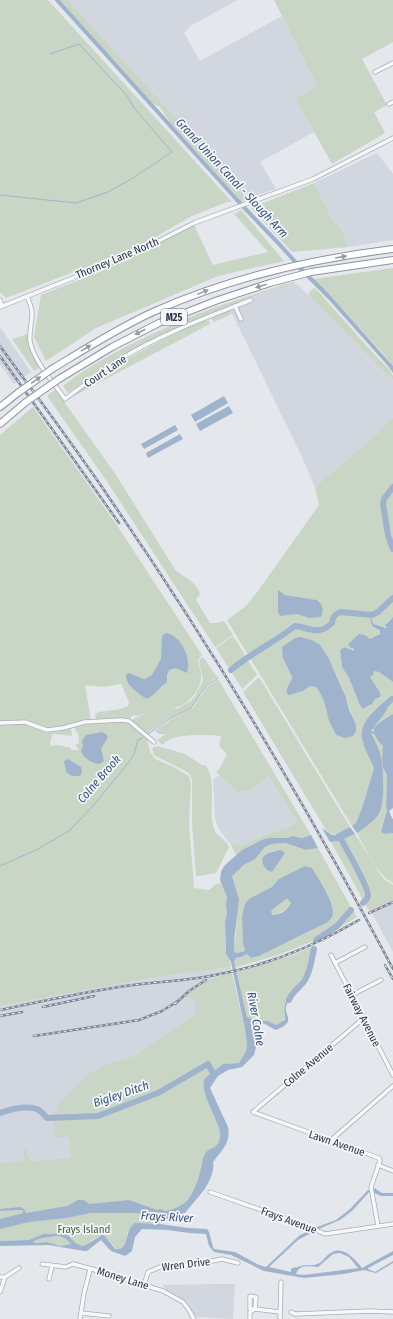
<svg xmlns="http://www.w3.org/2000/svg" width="393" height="1319" viewBox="0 0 393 1319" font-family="'Fira Sans Condensed',sans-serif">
	<rect width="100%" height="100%" fill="#e4e7ec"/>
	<g fill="#d2d6de">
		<path d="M 68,0 L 238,0 L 190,26 L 184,33 L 200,61 L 282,16 L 317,86 L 295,98 L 314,132 L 260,162 L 276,189 L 249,198 Z"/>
		<path d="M 377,153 L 393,174 L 393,240 L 348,247 L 343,232 L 332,219 L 314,183 Z"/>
		<path d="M 289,284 L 297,284 L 388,376 L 393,380 L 393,418 L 383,425 L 384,428 L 315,487 L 302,457 L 229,307 Z"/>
		<path d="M 0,327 L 31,372 L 14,384 L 0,364 Z"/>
		<path d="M 220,775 L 237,792 L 250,790 L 269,776 L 297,822 L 291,826 L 254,839 L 241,846 L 229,843 L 219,829 L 215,819 L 213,779 Z"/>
		<path d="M 393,904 L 393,952 L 372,913 Z"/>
		<path d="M 231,967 L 232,973 L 219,975 L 200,985 L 186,997 L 195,999 L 195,1015 L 136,1055 L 106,1065 L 58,1109 L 56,1137 L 69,1136 L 71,1158 L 0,1163 L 0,1006 L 146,979 Z"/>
		<path d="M 217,1284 L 235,1284 L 233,1319 L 196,1317 L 188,1304 L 167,1291 L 162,1285 Z"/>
	</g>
	<g fill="#c9d6c5" fill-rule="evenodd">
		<path d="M 0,0 L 48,0 L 232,202 L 227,202 L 192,216 L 136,248 L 6,298 L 0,292 Z"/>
		<path d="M 59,0 L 68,0 L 249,198 L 241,202 L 169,121 L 160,107 L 152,103 Z"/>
		<path d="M 274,0 L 393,0 L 393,42 L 362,59 L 387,105 L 374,112 L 385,133 L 332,164 L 295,98 L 317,86 Z"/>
		<path d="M 314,183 L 332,219 L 343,232 L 348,247 L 292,252 L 251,208 Z"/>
		<path d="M 241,210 L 284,261 L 218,276 L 96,328 L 46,361 L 34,337 L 41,295 L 126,261 L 194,225 L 213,265 L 268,252 L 234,214 Z"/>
		<path d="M 393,268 L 393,366 L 382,352 L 314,279 Z"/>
		<path d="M 294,282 L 295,284 L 289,284 L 229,306 L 173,331 L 93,376 L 68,393 L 63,386 C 79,373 96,363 114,353 C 148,335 183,319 219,306 C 241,298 263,292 285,284 Z"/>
		<path d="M 315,288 L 375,355 L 389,369 L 393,376 L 393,380 L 388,376 L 308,295 L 311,290 Z"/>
		<path d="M 230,310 L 232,314 L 214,322 L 211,318 Z"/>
		<path d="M 205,320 L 209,321 L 210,324 L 68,399 L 123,361 L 167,337 Z"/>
		<path d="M 28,334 L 31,350 L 39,368 L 34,371 L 12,339 Z"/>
		<path d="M 56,389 L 65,401 L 65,403 L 116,475 L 176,571 C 187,579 195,581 200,594 L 196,600 L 210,623 L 216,623 L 224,621 L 233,635 L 215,647 L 104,477 L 47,396 Z"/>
		<path d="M 33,407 L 116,524 L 202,655 L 198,660 C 199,665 201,671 201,676 C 202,690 186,707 173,708 L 177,709 L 192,700 L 195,696 L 203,681 L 199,660 L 203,657 L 217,677 L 206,685 L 191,708 L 169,718 L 146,734 L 130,721 L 148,712 L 138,716 L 133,715 L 129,720 L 96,720 L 95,714 L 99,712 L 121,709 L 128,706 L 129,702 L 121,684 L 103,687 L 85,685 L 91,721 L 71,727 L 72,736 L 54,734 L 52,735 L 50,744 L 51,746 L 59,745 L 71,748 L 71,750 L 79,750 L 76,746 L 76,744 L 79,743 L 78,732 L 76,732 L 75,728 C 86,720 114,721 128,722 L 147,739 L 150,752 L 155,759 L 174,767 L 189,776 L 191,785 L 189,823 L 194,888 L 209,890 L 216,884 L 221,883 C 223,887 226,893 227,898 C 228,916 223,934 226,953 C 227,958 231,961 231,967 L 146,979 L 0,1006 L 0,435 Z"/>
		<path d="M 393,418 L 393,486 L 384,499 L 382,504 L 387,536 L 393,551 L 393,598 C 387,602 379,614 371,615 C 357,616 335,602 331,623 C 320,634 309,628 296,626 C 280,637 264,645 248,655 L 227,620 L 246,606 L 258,591 L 319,505 L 315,487 L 384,428 L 383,425 ZM 278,591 L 285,595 L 317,600 L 309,618 L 303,614 L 278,612 Z"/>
		<path d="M 393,488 L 393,548 L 388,535 L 383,504 L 385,499 Z"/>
		<path d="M 393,599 L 393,617 L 386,623 L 387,628 L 374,624 L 371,617 L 379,612 Z"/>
		<path d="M 341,613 L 369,616 L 372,626 L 380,632 C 379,637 374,638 370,639 L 365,635 L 349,642 L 354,650 L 354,651 L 344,647 L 340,650 L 342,667 L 349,678 L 362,708 C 367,709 373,704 375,699 L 380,697 L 381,695 L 379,691 L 370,677 L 370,676 L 372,676 L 374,670 L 379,672 L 393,682 L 393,696 L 391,696 L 376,709 L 363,726 L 362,739 L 374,768 L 362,808 L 356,823 L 352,826 L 250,658 C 265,647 281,638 295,627 C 311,629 319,636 333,623 C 334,617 335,614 341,613 ZM 320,645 C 330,661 339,678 346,696 C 348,703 350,710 353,717 L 336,735 C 330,719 327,701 316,687 L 310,686 L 303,691 L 290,695 L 290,682 L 292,677 L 283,658 Z"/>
		<path d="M 233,636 L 247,658 L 230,670 L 216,648 Z"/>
		<path d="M 247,659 L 257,675 L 242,689 L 231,671 Z"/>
		<path d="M 259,677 L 350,827 C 341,833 335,838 326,830 L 243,692 Z"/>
		<path d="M 218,679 L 311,835 L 302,838 L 292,836 L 287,838 L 270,838 L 249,846 L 236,855 L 230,843 L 241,846 L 254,839 L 291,826 L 297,822 L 269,776 L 250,790 L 237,792 L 216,772 L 220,768 L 227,754 L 219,746 L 221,736 C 207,735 171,732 163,745 L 157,740 L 166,734 L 160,734 L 155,731 L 170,720 L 193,708 L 206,688 Z"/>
		<path d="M 393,702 L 393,714 L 380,722 L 374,732 L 371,731 L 385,713 L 388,707 Z"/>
		<path d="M 370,733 L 375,735 L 378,741 L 383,746 L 384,749 L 382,759 L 383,768 L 387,775 L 386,808 L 387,810 L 381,832 L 385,834 L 393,833 L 393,883 C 377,875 365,848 357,833 L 377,818 L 383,800 L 384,779 L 378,747 Z"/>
		<path d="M 157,746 L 185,754 L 202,765 L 205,765 C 219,781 206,812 215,831 C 218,837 227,840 229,847 L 216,873 L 197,876 L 196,875 L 192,823 L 192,780 L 190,774 L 187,772 L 154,755 L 152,748 Z"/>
		<path d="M 355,834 L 380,874 L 385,880 L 393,885 L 393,900 L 369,911 L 331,842 L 339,841 Z"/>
		<path d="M 285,843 L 306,850 L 318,848 L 352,909 L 337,925 L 316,940 L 278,955 L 234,968 L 234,962 L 236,958 L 241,957 L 247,954 L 251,958 L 259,956 L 328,922 L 328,894 L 312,868 L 305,866 L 296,871 L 285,900 L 288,898 L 290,901 L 291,905 L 287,909 L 275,915 L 271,913 L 273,909 L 282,902 L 272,887 L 245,951 L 236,953 L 234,951 L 234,942 L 236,936 L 238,894 L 231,876 L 244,865 L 255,859 L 265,847 L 272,844 ZM 277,850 L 280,861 L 273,871 L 271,869 L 272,868 L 273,865 L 269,864 L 268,868 L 262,860 L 270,852 Z"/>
		<path d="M 353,910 L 357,917 L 327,936 L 317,941 L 337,926 Z"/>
		<path d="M 313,946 L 311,960 L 304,979 L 291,992 L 286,999 L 284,1021 L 276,1025 L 268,1021 L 256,1021 L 247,1017 L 236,972 L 293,955 Z"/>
		<path d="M 232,973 L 245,1029 L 247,1045 L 246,1051 L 239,1063 L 223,1064 L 205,1078 C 198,1091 219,1118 220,1134 C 221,1150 210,1146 205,1155 C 202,1160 202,1168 200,1173 C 197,1183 192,1196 184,1203 C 180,1207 173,1209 168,1211 L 162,1210 L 160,1224 L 152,1224 L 127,1232 C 127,1240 125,1250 116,1249 L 104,1235 L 94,1239 L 86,1245 L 82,1246 L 74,1243 L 72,1239 L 56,1233 L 43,1234 L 29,1240 L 0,1241 L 0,1163 L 25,1161 L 23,1150 L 26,1149 L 30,1161 L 71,1158 L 69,1137 L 55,1137 L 53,1115 L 58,1109 L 58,1105 L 90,1073 L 106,1065 L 136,1055 L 195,1015 L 195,999 L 185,997 C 200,984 212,976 232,973 Z"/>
		<path d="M 59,1236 L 66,1239 L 71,1244 L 60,1246 L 48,1242 L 34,1243 L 34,1241 L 44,1237 Z"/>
	</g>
	<g fill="#9fb4cc" fill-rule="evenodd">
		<path d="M 300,265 L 328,293 L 393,366 L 393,373 L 388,366 L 330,301 L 295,266 Z"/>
		<path d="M 224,396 L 228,403 L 195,422 L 191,415 Z"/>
		<path d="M 229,406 L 233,413 L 200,431 L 196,424 Z"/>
		<path d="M 175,425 L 178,430 L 144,449 L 141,444 Z"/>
		<path d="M 180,434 L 183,439 L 148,458 L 146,453 Z"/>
		<path d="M 278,590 L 285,595 L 317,600 C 323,605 324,610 321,617 L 309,618 L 297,614 L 280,616 L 278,612 Z"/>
		<path d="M 369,615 L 372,615 L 371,618 L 374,624 L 386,628 L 387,628 L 385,625 L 393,617 L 393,682 L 379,672 L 374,671 L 373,675 L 370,677 L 379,691 L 381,695 L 380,697 L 375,699 L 372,704 L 363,709 L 360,705 L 349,678 L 342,667 L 340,650 L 344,647 L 354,651 L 354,649 L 350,647 L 348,644 L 359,634 L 365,635 L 370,639 L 380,634 L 380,631 L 372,626 Z"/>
		<path d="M 166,633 C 181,635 192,659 187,673 L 176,668 L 169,670 L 167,675 L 167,682 C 160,687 154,696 147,699 C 139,694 125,685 126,675 L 129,673 L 144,679 L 147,678 L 152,675 L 161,659 L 162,636 Z"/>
		<path d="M 300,637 L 312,640 L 320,645 L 328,657 L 346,697 L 349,709 L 356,725 L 356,731 L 353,736 L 345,738 L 336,735 C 334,729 329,723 328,717 C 326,706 323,696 316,687 L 310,686 L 303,691 L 290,695 L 288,695 C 284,688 291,684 292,677 L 283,658 L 282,647 L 295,638 Z"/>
		<path d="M 391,696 L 393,696 L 393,702 L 388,707 L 385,713 L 371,731 L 374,732 L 374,728 L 380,722 L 393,714 L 393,808 L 389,811 L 392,818 L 393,819 L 393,833 L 385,834 L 381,832 L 387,810 L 386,808 L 387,775 L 383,768 L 382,759 L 383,746 L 378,741 L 375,735 L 371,733 C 373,738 377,744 379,750 C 384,764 387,807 376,818 C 371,823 363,829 357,833 L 352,826 L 356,823 L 362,808 L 374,768 L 363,744 L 364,744 C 354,725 378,707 391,696 Z"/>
		<path d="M 102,732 L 106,734 L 108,737 L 101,749 L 104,761 L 100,764 C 93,764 83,758 81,751 L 83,746 L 82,741 L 86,735 Z"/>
		<path d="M 68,759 L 81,767 L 82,772 L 80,776 L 72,776 L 66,772 L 64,761 Z"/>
		<path d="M 350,827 L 355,834 L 339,841 L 330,842 L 322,828 L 332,835 L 335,835 Z"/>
		<path d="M 311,835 L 318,848 L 306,850 L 285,843 L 272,844 L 265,847 L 255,859 L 244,865 L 232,876 L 239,899 L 234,942 L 234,951 L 236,953 L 245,951 L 243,942 L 242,916 L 245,904 L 249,899 L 272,887 L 279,879 L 305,866 L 312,868 C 318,878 337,905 332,917 C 331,919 329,920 328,922 L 259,956 L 251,958 L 247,954 L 241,957 L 236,958 L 234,962 L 247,1017 L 256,1021 L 268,1021 L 276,1025 L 285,1020 C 284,1008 284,1002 291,992 L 293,995 C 290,999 285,1005 286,1010 C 286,1012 287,1015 288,1017 C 290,1024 281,1028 276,1030 C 265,1025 264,1020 251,1026 L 256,1047 L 254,1055 L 242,1067 L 228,1070 L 218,1076 L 210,1088 L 228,1127 C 231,1143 222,1150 213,1162 C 215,1170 209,1183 204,1190 L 185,1213 L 168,1219 L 147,1216 L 138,1213 L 91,1213 L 66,1218 L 29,1222 L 0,1229 L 0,1219 L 23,1213 L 23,1210 L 19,1210 L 0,1211 L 0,1209 L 20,1207 L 24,1209 L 26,1213 L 67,1206 L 78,1200 L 84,1200 L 89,1204 L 129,1200 L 157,1210 L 160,1209 L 166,1211 C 171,1210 179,1207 183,1204 C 191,1199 198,1181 200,1172 C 202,1166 202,1159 205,1154 C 209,1146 221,1150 220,1133 C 218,1118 198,1091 205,1078 L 223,1064 L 239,1063 L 246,1051 L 247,1045 L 245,1029 L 231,962 L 226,954 L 225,922 L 227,913 L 226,905 L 227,897 L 220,880 L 221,872 L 224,866 L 242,850 L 264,839 L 270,838 L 287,838 L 292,836 L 302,838 ZM 286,899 L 288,899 L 291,903 C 288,910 280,915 273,915 L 271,912 L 273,909 Z"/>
		<path d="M 281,850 L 285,853 L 273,871 L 271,872 C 268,871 266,869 264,866 C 257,855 272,851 281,850 Z"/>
		<path d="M 376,1188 L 376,1189 L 382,1193 L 393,1193 L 393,1196 L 381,1196 L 370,1191 L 352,1211 L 340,1220 L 321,1228 L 298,1240 L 269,1267 L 291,1272 L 291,1269 L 295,1267 L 296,1268 C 304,1263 310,1267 317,1264 C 322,1263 325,1257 329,1254 C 342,1244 354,1258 362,1268 L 393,1251 L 393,1255 L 368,1268 L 368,1269 L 375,1272 L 393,1261 L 393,1263 L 376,1273 L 364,1270 L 344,1274 L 304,1278 L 264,1271 L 231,1255 L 214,1252 L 209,1246 L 206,1234 L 189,1233 L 168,1230 L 142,1229 L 135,1237 L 132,1251 L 125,1256 L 111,1251 L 101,1240 L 87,1251 L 84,1251 L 49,1245 L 0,1246 L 0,1241 L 29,1240 L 43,1234 L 64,1233 L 69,1236 L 75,1243 L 82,1246 L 86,1245 L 102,1235 L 104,1235 L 115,1249 C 130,1251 123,1232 135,1223 L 160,1224 L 188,1228 L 207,1229 L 209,1232 L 213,1247 L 214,1249 L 235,1252 L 259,1265 L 266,1267 L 300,1235 L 317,1227 L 336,1220 L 350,1209 L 367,1191 L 370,1189 L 374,1189 ZM 59,1236 L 66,1239 L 71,1244 L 60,1246 L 48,1242 L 34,1243 L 34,1241 C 42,1237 50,1237 59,1236 ZM 340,1253 L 349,1257 L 358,1268 L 304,1275 L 296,1274 C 300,1263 310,1267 318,1267 L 333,1254 Z"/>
	</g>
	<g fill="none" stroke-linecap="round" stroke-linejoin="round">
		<g stroke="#9fb4cc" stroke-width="1">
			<path d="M 0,195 L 76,203 L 108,192 L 133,178 L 172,152 L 134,108 L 128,97 L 79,44 L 50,54"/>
			<path d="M 147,735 L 169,719 L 191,708 L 206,686 L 218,678"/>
			<path d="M 0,866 L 36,850 L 69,831 L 92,807 L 129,762 L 134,754 L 138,740 L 144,737"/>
		</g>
		<path stroke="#9fb4cc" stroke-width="4" d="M 57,0 L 237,200 L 281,246 L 299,266"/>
		<g stroke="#9fb4cc" stroke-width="6">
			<path d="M 393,487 L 384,499 L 383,504 L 388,535 L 393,549"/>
			<path d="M 231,670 C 251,653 275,642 295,626 C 310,628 319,636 332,623 C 333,616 335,614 341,612 L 372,615 L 378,612 L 393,598"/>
			<path d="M 340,837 C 345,847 369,888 368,895 C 368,899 365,901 363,903"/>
			<path d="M 316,940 L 337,926 L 351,910"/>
			<path d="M 289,1000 C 293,990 300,988 305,980 C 310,972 312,959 314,949"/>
			<path d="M 0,1113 C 11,1109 25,1105 37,1109 C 41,1111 44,1115 47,1118 L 98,1116 L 158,1093 L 208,1064 L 214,1075"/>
		</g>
		<g stroke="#a9aeb7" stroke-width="5">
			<g id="street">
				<path d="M 375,72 L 393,63"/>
				<path d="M 389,104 L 393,102"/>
				<path d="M 27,296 C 29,302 32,307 32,313 C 32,323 29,332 30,341 C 33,360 54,383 65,399 C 83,386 99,373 117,361 C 159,335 205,318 251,300"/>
				<path d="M 0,300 L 2,306"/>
				<path d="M 235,306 L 241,319"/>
				<path d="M 0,307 L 133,254 L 194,223 L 313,179 L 393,138"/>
				<path d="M 0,723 L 25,722 L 47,730 L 63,728 L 85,722 L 121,720 L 129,721 L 154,742"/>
				<path d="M 331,955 L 393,1075"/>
				<path d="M 335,963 L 365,947"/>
				<path d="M 352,995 L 381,980"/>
				<path d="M 364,1018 L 253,1112 L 379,1158 L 380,1161 L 371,1187 L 378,1226"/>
				<path d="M 330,1141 L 393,1086"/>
				<path d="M 378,1165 L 393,1171"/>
				<path d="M 210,1192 L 307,1226 L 325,1234 L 393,1224"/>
				<path d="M 42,1264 L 66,1267 L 73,1264 L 92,1269"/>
				<path d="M 0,1277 L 5,1277 L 0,1292"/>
				<path d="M 5,1277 L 19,1268"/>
				<path d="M 49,1279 L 52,1266"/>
				<path d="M 144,1285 L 148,1272 L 165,1265 L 192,1265 L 222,1259 L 238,1263"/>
				<path d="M 250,1296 L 256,1297 L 255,1309 L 250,1309 Z"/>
				<path d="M 291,1312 L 295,1314 L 370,1311 L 393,1312"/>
				<path d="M 81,1313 L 109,1316"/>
				<path d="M 80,1319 L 84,1293 L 90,1270 L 92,1269 L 163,1291 L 183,1302 L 189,1310 L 194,1319"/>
				<path d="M 250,1319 L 250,1312 L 255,1309 L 280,1312"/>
				<path d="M 280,1319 L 281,1282"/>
			</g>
		</g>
		<g stroke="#8b94a3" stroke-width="8">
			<g id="highway">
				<path d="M 52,369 C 85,349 118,328 153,312 C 229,278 311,259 393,249"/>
				<path d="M 59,379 L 112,347 L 159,323 L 218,300 L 270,283 L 311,272 L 393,260"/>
				<path d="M 0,407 L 19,392"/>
				<path d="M 0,424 L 26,402"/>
			</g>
		</g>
		<use href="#street" stroke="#f7f8fa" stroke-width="3.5"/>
		<use href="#highway" stroke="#fff" stroke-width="6"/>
		<g stroke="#7d8696" stroke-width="2.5">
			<g id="rail">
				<path d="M 0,346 C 37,397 75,447 110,499 C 214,650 308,808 393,969"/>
				<path d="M 0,356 L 119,523"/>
				<path d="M 369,913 L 393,902"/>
				<path d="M 385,965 L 393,979"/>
				<path d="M 175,1004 L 189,991 L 206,980"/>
				<path d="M 43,1007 L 94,996"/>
				<path d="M 0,1010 C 38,1002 75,994 113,988 C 145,982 178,982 210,976 C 263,967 313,947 359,920"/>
				<path d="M 0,1016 L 22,1012"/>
				<path d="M 34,1036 L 139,1020 L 162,1011 L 178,1001"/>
			</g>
		</g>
		<use href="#rail" stroke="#f4f6f9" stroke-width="1" stroke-dasharray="3" stroke-linecap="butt"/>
		<g stroke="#8b94a3" stroke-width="8" stroke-linecap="butt">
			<g id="highway-bridge">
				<path d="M 19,392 L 52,369"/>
				<path d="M 26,402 L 59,379"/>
			</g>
		</g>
		<use href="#highway-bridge" stroke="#fff" stroke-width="6"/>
	</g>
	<defs><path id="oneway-solid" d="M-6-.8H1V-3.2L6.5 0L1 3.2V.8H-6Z"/></defs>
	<g fill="#959aa2">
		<use href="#oneway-solid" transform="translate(341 257) rotate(-10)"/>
		<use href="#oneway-solid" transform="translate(261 286) rotate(162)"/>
		<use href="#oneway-solid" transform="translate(203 292) rotate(-22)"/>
		<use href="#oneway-solid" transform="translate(140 332) rotate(153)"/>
		<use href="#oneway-solid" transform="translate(86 348) rotate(-31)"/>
		<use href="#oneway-solid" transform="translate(36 380) rotate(-35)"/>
	</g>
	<g text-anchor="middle" stroke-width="3.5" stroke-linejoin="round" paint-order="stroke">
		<rect fill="#f4f6f9" stroke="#676e7b" stroke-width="1" x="161" y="309" width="26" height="16" rx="3"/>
		<g font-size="10" font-weight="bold" fill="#2b3445">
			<text x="174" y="321">M25</text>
		</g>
		<g font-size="11" fill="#2b3445" stroke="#f4f6f9">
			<text transform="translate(117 258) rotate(-23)" y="4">Thorney Lane North</text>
			<text transform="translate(105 371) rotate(-34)" y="4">Court Lane</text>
			<text transform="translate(362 1015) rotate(63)" y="4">Fairway Avenue</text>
			<text transform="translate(308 1065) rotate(-40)" y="4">Colne Avenue</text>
			<text transform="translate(337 1143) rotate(19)" y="4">Lawn Avenue</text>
			<text transform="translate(289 1220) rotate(20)" y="4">Frays Avenue</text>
			<text transform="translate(186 1264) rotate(-7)" y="4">Wren Drive</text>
			<text transform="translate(123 1278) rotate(17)" y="4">Money Lane</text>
		</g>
		<g font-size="11" fill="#3f6138" stroke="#f4f6f9">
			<text x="84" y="1233">Frays Island</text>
		</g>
		<g font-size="12" font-style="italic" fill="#34527a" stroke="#f4f6f9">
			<text transform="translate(232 178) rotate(47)" y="4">Grand Union Canal - Slough Arm</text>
			<text transform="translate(99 779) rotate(-49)" y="4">Colne Brook</text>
			<text transform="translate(256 1019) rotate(80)" y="4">River Colne</text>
			<text transform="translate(121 1094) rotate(-19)" y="4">Bigley Ditch</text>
			<text transform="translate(167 1217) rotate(3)" y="4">Frays River</text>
		</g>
	</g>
</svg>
